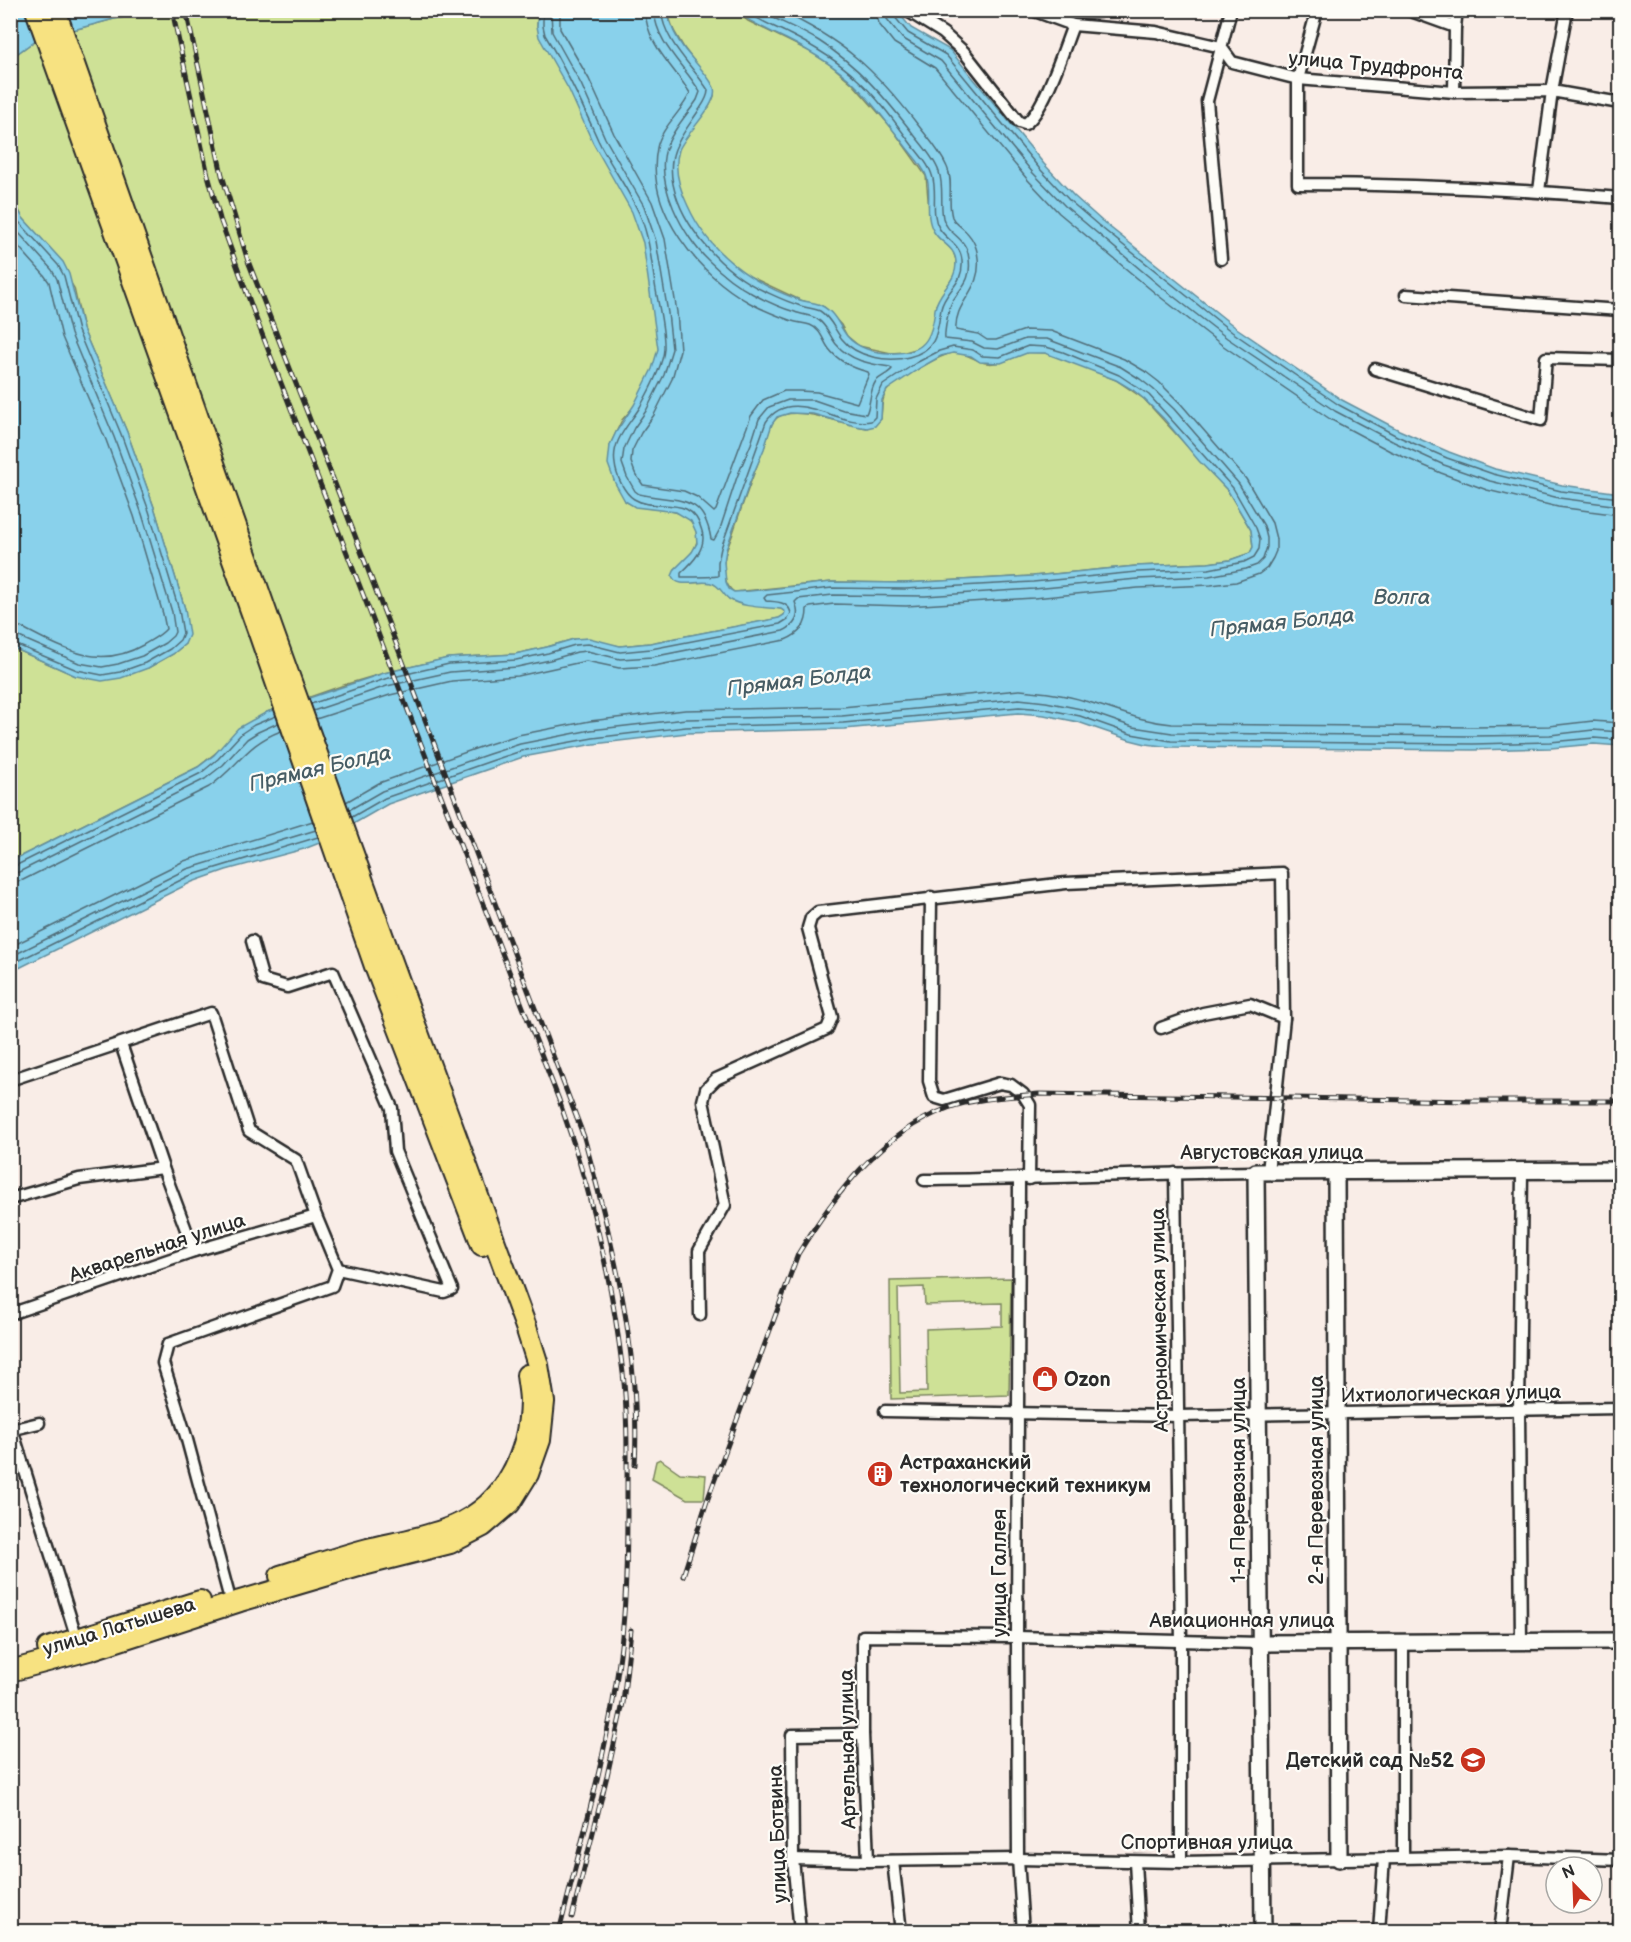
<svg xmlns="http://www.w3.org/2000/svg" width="1631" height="1942" viewBox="0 0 1631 1942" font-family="'Balsamiq Sans',sans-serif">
	<rect width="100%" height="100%" fill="#f9ede7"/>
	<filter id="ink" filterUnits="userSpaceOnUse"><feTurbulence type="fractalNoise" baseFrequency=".0167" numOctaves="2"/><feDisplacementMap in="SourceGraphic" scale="12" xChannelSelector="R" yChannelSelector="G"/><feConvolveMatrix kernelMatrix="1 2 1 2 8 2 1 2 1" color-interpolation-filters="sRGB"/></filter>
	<g filter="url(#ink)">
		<g fill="#cee196" stroke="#7c8660" stroke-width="1.5" fill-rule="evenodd">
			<path d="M 157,11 L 538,11 L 537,26 L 709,107 L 714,96 L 714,88 L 684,48 L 674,31 L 667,11 L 735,11 L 748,21 L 811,52 L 832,66 L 853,84 L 891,127 L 926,176 L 930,221 L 941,239 L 953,251 L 956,260 L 956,272 L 936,305 L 935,319 L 929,339 L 919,348 L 905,352 L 891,353 L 859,346 L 847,336 L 841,325 L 824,307 L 800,300 L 751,277 L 622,420 L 610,445 L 625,501 C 649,516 690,500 697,535 C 699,549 685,561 675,569 L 687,583 L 710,582 L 718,586 L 729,599 L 781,609 L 785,612 L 784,615 L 780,618 L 650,643 L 620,646 L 574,639 L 547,647 L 515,654 L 449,658 L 384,673 L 347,684 L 267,712 L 198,767 L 11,861 L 11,647 L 76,676 L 148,668 L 173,654 L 185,644 L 185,609 L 155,510 L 127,432 L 83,329 L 74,288 L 47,246 L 23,218 L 11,196 L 11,58 L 36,40 L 114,19 Z"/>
			<path d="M 1027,352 L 1045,353 L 1072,362 L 1116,380 L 1144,399 L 1228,491 L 1251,530 L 1253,547 L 1250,553 L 1230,560 L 1208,563 L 1136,566 L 1033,576 L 904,583 L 832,582 L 734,592 C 725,586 724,574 724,563 C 724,553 730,543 733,533 C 742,505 752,478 763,450 C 767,442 768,432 772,424 C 772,423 776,418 778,417 C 798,405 844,425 867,428 L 881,419 C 882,410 881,401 886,392 C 891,383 941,354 953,353 C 963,352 970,357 979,361 C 994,368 1013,358 1027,352 Z"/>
			<path d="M 1011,1278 L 1009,1395 L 891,1399 L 890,1281 ZM 924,1287 L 925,1305 L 1002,1303 L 1002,1326 L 926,1329 L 927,1392 L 900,1393 L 898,1288 Z"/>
			<path d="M 660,1459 L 680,1473 L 706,1475 L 704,1499 L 687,1499 L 652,1479 L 656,1461 Z"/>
		</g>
		<g fill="#89d1eb" stroke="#638f9e" stroke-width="1.5" fill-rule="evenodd">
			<path d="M 11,11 L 157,11 L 114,19 L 36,40 L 11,58 Z"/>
			<path d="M 538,11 L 667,11 C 670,25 676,38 685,50 C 692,59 711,78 714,88 C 719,104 685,134 679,150 C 673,169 680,190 688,206 C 709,253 752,284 800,300 C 806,302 812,302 818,304 C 834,310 838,324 847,336 C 857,348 875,353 891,353 C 924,354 932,339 935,309 C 938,291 957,282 956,262 C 955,246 941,244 934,232 C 923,215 933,193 926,175 C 922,165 913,156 906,147 C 890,126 873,103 854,84 C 834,65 810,51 786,39 C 768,30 751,23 735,11 L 897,11 L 911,28 L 950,50 L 1044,164 L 1074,196 L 1102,221 L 1235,327 L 1342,400 L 1399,430 L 1449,452 L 1495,469 L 1562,485 L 1620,493 L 1620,746 L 1594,744 L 1551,748 L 1473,750 L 1171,747 L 1146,744 L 1130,740 L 1078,722 L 1044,715 L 1018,713 L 844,729 L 687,733 L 594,744 L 523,757 L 388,804 L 322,842 L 304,849 L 226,870 L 192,882 L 11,972 L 11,861 L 198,767 L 214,755 L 238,728 L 267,712 L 384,673 L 448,658 L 515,654 L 547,647 L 574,639 L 589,638 L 620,646 L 650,643 L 779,618 L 784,615 L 785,612 L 781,609 C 765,607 743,608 729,599 C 722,594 720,585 711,583 C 699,579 678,590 672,576 L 675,569 L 692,552 L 697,543 L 696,532 L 691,521 L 676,512 L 635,507 L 625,501 L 615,483 L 608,464 L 610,445 L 616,432 L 634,405 L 652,369 L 658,349 L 643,243 L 632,212 L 593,143 L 569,90 L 539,37 L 537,26 ZM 953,353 L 971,356 L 980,362 L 1001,363 L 1027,353 L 1045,353 L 1116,380 L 1133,390 L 1144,399 L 1164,419 L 1199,461 L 1228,491 L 1251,530 L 1253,547 L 1250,553 L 1230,560 L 1208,563 L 1136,566 L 1033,576 L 904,583 L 832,582 L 750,591 L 734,592 L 729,589 L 726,582 L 724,562 L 726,550 L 750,482 L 764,449 L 772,424 L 777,417 L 790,413 L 813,414 L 855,426 L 867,428 L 875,426 L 881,419 L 882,400 L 887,390 L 920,368 L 941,356 Z"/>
			<path d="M 10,196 L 23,218 L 63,262 L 69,274 L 83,329 L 127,432 L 155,510 L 185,609 L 189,635 L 185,644 L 173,654 L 148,668 L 121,678 L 102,681 L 76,676 L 11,647 Z"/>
		</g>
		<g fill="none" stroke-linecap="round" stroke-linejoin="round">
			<g stroke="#516d78" stroke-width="1.5">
				<path d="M 551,10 L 552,32 L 581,84 L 605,138 L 644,206 L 656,241 L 668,313 L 672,349 L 664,375 L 646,411 L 634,428 L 624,449 L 622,463 L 627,477 L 635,491 L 639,494 C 675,503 703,491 711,539 L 714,540 L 720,529 L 737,477 L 751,444 L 759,419 L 769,407 L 788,400 L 814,400 L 843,410 L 866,414 C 871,404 869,391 876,381 C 881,376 888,374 892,369 L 890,367 C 870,364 850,361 836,344 C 829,335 827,325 817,319 C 811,315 802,315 795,312 C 781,308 766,301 753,294 C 738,286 722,274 709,261 C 684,238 653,181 667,146 C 673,129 687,115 697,100 L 700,92 C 685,66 656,44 654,10"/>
				<path d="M 560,10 L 560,29 L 589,79 L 614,134 L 652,202 L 665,239 L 677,312 L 680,350 L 672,379 L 654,415 L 641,433 L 632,451 L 631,462 L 635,473 L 643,485 L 684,491 L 697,497 L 714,512 L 716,510 L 751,416 L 763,400 L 784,391 L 799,391 L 817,392 L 857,403 L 869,374 L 868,372 C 852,368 839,362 829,349 C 823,341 821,329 810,325 C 804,323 798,323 792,321 C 778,316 763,310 750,303 C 698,275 645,209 657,148 C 661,127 682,112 690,93 C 674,67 646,44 645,10"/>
				<path d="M 661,10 C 664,42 692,65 708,90 C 708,98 703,104 699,110 C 682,136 666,151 673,184 C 682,228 724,273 764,291 C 775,296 787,302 798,305 C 805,308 813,308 820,311 C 831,318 834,329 842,339 C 856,357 888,363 909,357 C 937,350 937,334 941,309 C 945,290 964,285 962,261 C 961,244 947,241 939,228 C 930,213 938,192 932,175 C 929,164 919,154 912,145 C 895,122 878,98 857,79 C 837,60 813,46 789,34 C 774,26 758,21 745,10"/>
				<path d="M 876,10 L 879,24 L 894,43 L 935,68 L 1027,179 L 1059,213 L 1155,293 L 1222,345 L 1330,419 L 1390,451 L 1441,473 L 1487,490 L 1558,507 L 1620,515"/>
				<path d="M 885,10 L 887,19 L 902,38 L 941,61 L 1033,173 L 1065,206 L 1160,286 L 1227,338 L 1335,411 L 1394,442 L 1444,465 L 1490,481 L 1559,498 L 1620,506"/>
				<path d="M 893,10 L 894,16 L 908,33 L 946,55 L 1039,168 L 1070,201 L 1098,225 L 1232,332 L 1339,405 L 1397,436 L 1447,458 L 1493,474 L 1561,491 L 1620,498"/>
				<path d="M 10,207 L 19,222 L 58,265 L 64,276 L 78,331 L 121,434 L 149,511 L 179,610 L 183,633 L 180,640 L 170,649 L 145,663 L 120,672 L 102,675 L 77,670 L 10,642"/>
				<path d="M 10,223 L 52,270 L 57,279 L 71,334 L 114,437 L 142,514 L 172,612 L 175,632 L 173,636 L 165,643 L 142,656 L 118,664 L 102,667 L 79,663 L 17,636 L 10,635"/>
				<path d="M 10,237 L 44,275 L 49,282 L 62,337 L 106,440 L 134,516 L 163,614 L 166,629 C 160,636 151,640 143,645 C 98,671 62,648 21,627 L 10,626"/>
				<path d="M 311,704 L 385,679 L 449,664 L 516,660 L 548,653 L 575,645 L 588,644 L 620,652 L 651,649 L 780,624 L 788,619 L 791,613 C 788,601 776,602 766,601 L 764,598 L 767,595 L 832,588 L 905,589 L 1033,582 L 1137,572 L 1209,569 L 1244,562 L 1254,557 L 1259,549 L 1260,539 L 1256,528 L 1233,488 L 1149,395 L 1119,375 L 1063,352 L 1046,347 L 1028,346 L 1000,357 L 982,356 L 973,350 L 953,347 L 939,351 L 916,363 L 883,385 L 876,399 L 875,417 L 871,421 C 839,428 792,384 766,422 L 721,548 L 718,562 L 718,576 C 713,577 688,577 681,577 L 681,573 C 693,562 707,548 702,531 C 692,492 656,513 634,499 C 624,493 616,475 615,464 C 611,441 629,425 640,407 C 648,393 663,365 664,349 C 665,332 659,308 656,290 C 651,262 650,233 636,207 C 625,184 609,163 598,140 C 582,104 566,69 545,35 L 543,26 L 543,10"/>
				<path d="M 313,711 L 387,686 L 450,672 L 517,667 L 550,660 L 577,652 L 587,651 L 620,659 L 652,657 L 783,631 C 796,625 801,616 795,602 L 798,599 L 833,595 L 925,596 L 1034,589 L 1137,579 L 1209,576 L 1246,569 L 1257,565 L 1263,559 L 1267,547 L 1267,538 L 1264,526 L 1239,484 L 1174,409 L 1153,389 L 1140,379 L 1121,367 L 1047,339 L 1025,339 L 998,349 L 984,348 L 972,342 L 945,339 C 944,333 948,311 951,304 C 960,287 972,282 969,259 C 967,236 947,235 943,218 C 940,203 944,187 939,172 C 934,157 920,143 911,131 C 884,96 857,65 819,41 C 800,29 778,21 758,10"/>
				<path d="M 316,719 L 390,695 L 452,681 L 518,676 L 586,661 L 619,668 L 654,666 L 785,640 C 800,634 807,625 807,609 L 810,607 L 834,604 L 906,606 L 1034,598 L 1138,588 L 1211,585 L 1236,582 L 1259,574 L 1267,568 L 1273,558 L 1276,551 L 1276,539 L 1272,523 L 1246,479 L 1181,404 L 1159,382 L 1146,372 L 1124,359 L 1051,331 L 1025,330 L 996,340 L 987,340 L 978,334 L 956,330 C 954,301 982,291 978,258 C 977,245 971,235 961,227 C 957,223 954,222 952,217 C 947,201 954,182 947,167 C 940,151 928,138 918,125 C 875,69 843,40 778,10"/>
				<path d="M 346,802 L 379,783 L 486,745 L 518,735 L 590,721 L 685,710 L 842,707 L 1019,690 C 1041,692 1064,694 1085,701 C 1117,710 1138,721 1172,724 L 1473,727 L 1549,726 L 1593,721 L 1620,723"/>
				<path d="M 349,810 L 382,791 L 489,754 L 520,744 L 591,730 L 686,719 L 842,716 L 1019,699 L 1046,702 L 1081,709 L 1133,727 L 1172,733 L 1473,736 L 1550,735 L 1593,730 L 1620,732"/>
				<path d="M 352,817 L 385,798 L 491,761 L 521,751 L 593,738 L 686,727 L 843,723 L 1019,707 L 1045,709 L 1080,716 L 1131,734 L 1171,741 L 1473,744 L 1550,742 L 1594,738 L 1620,740"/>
				<path d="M 10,866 L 15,866 L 201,773 L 218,759 L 242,733 L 254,725 L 276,716"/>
				<path d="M 10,874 L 19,872 L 205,779 L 223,765 L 247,739 L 258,732 L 278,723"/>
				<path d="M 10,883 L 23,880 L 209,787 C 238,767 246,744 281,731"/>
				<path d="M 10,947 L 184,861 L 313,821"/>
				<path d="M 10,957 L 187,869 L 316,830"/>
				<path d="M 10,965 L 189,876 L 318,837"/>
			</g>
			<g stroke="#2b2b2b" stroke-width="15">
				<g id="street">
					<path d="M 906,10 L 943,33 L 964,52 L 1019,122 L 1025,124 C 1044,112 1064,48 1073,25"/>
					<path d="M 1032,10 L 1073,25 L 1156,32 L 1221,47 L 1232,62 L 1298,79 L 1454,92 L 1552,91 L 1620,103"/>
					<path d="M 1317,10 L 1298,79 L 1298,184 C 1406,184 1513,189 1620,198"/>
					<path d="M 1408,10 L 1455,27"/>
					<path d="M 1454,92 L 1455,27 L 1457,10"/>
					<path d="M 1539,191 L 1552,91 L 1567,10"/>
					<path d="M 1221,259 L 1207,101 L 1231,10"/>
					<path d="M 1406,295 L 1620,310"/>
					<path d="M 1375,369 L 1541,420 L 1546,358 L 1620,360"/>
					<path d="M 931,897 L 929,1081 L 934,1097 L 944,1100 L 1000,1083 L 1011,1085 L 1023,1094 L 1030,1105 L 1029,1179"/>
					<path d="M 252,941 L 263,980 L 287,987 L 333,972 L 392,1108 L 395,1151 L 452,1289 L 444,1292 L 338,1269"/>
					<path d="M 1161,1028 L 1203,1013 L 1250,1004 L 1284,1018"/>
					<path d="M 121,1044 L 163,1168 L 194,1251"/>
					<path d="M 10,1080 L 211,1013 L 249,1131 L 296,1160 L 316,1216 L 338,1269 L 332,1286 L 168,1344 L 163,1363 L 186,1436 L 228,1592"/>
					<path d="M 1175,1173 L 1181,1642 L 1181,1862"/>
					<path d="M 1019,1179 L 1017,1637 L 1018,1859 L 1023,1932"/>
					<path d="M 924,1180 C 1035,1179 1145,1173 1256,1172"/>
					<path d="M 10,1199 L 79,1179 L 163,1168"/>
					<path d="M 10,1314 L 194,1251 L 316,1216"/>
					<path d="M 700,1315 L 699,1251 L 725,1205 L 703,1101 L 706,1089 L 716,1079 L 827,1029 L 832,1017 L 808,928 L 811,918 L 818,912 L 1066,883 L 1282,873 L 1284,1018 L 1268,1172"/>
					<path d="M 885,1411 L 1179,1416 L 1620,1408"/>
					<path d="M 12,1429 L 77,1639"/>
					<path d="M 10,1430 L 39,1423"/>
					<path d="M 1403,1642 L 1403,1857"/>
					<path d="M 1521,1642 L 1519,1410 L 1522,1172"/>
					<path d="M 793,1859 L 868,1861 L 1018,1859 L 1181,1862 L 1509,1856 L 1620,1860"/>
					<path d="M 868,1861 L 863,1734 L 863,1636 L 1017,1637 L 1260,1643"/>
					<path d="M 893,1861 L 901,1932"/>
					<path d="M 1135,1862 L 1139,1932"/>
					<path d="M 800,1932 L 793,1859 L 792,1735 L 863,1734"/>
					<path d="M 1379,1932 L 1384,1858"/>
					<path d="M 1500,1932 L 1509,1856"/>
					<path d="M 1618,1932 L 1620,1918"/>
				</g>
			</g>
			<g stroke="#2b2b2b" stroke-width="20">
				<g id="secondary">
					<path d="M 1336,1172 L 1339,1859"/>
					<path d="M 1260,1643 L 1620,1641"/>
					<path d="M 1263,1932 L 1256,1172 L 1620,1170"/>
				</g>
			</g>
			<g stroke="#2b2b2b" stroke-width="24">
				<g id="highway">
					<path d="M 36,10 L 259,633 L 376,969 L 482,1245"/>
					<path d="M 280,1576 C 309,1567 338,1557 368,1549 C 393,1543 419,1539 444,1530 C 500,1511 529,1460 530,1402 C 530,1393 528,1384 527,1375"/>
					<path d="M 48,1648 L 200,1601"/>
					<path d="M 10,1671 L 89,1650 L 240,1601 L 359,1566 L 450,1543 L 483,1526 L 510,1503 L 528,1474 L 540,1440 L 544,1402 L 538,1365 L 526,1327 L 392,962 L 272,629 L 55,10"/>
				</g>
			</g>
			<use href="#street" stroke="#fdfcf7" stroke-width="10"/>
			<use href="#secondary" stroke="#fdfcf7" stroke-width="15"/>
			<use href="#highway" stroke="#f7e281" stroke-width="20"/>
			<g stroke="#2b2b2b" stroke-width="5">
				<g id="rail">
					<path d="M 172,10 L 208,175 L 220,219 L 257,321 L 559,1100 C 591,1189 612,1279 623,1373 C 628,1416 627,1460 627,1504 C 627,1545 627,1585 623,1626 C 614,1729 584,1831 559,1932"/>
					<path d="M 186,10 L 222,175 L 248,261 L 346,512 L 584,1137 C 613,1244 641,1354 635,1465"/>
					<path d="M 683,1576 L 707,1501 L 798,1254 C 834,1195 881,1133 948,1108 C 976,1098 1009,1097 1039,1094 L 1474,1101 L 1620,1101"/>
					<path d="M 572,1917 L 607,1776 L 623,1703 L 631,1630"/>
				</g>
			</g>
			<use href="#rail" stroke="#fdfcf7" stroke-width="3" stroke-dasharray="9" stroke-linecap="butt"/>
		</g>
	</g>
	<defs>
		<g id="shop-disc" transform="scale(1.35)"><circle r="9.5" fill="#c8321e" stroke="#fdfcf7"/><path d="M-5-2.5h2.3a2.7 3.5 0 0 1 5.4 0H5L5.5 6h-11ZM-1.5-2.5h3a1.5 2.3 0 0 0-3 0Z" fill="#fff"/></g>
		<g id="building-disc" transform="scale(1.35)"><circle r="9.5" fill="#c8321e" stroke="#fdfcf7"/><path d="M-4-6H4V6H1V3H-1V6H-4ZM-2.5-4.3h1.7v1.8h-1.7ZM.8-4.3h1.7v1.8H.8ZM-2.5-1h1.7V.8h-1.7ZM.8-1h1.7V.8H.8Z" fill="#fff"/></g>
		<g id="school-disc" transform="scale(1.35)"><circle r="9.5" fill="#c8321e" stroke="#fdfcf7"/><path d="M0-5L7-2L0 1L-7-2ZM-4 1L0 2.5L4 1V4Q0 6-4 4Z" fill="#fff"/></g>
	</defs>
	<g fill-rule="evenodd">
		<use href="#shop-disc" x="1045" y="1379"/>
		<use href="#building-disc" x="880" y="1474"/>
		<use href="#school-disc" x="1473" y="1760"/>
	</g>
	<g text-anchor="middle" stroke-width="4.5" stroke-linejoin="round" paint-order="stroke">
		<g font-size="20" fill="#2b2b2b" stroke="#fdfcf7">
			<text transform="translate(1376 65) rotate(5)" y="7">улица Трудфронта</text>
			<text x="1272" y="1159">Августовская улица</text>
			<text transform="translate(157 1247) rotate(-18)" y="7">Акварельная улица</text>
			<text transform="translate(1159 1320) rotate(-91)" y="7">Астрономическая улица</text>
			<text transform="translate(1451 1393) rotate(-1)" y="7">Ихтиологическая улица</text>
			<text transform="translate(1238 1480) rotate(-90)" y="7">1-я Перевозная улица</text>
			<text transform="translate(1316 1480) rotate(-90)" y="7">2-я Перевозная улица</text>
			<text transform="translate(999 1573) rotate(-90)" y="7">улица Галлея</text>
			<text x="1242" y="1627">Авиационная улица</text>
			<text transform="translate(119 1626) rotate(-17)" y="7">улица Латышева</text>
			<text transform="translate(847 1749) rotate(-91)" y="7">Артельная улица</text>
			<text transform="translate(777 1834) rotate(-92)" y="7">улица Ботвина</text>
			<text x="1207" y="1849">Спортивная улица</text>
		</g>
		<g font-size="20" font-weight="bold" fill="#2b2b2b" stroke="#fdfcf7" text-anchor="start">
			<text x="1064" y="1386">Ozon</text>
			<text x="900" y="1469">Астраханский<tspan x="900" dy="23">технологический техникум</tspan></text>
			<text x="1454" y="1767" text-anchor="end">Детский сад №52</text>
		</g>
		<g font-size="21" font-style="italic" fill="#475d65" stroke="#fdfcf7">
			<text x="1402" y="604">Волга</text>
			<text transform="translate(1282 622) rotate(-6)" y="7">Прямая Болда</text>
			<text transform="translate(799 680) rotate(-7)" y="7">Прямая Болда</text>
			<text transform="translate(320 768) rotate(-13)" y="7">Прямая Болда</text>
		</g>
	</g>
	<rect width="1631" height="1942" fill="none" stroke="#fdfcf7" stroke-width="36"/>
	<rect x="18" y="18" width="1595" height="1906" fill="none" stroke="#2b2b2b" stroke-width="2" filter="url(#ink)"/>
	<g transform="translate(1574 1885) rotate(337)"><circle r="28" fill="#fdfcf7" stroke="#a9a8a5" stroke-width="1.5"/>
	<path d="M0-4.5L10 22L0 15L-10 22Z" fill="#c8321e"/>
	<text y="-9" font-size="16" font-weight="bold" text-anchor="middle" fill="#2b2b2b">N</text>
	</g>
</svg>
